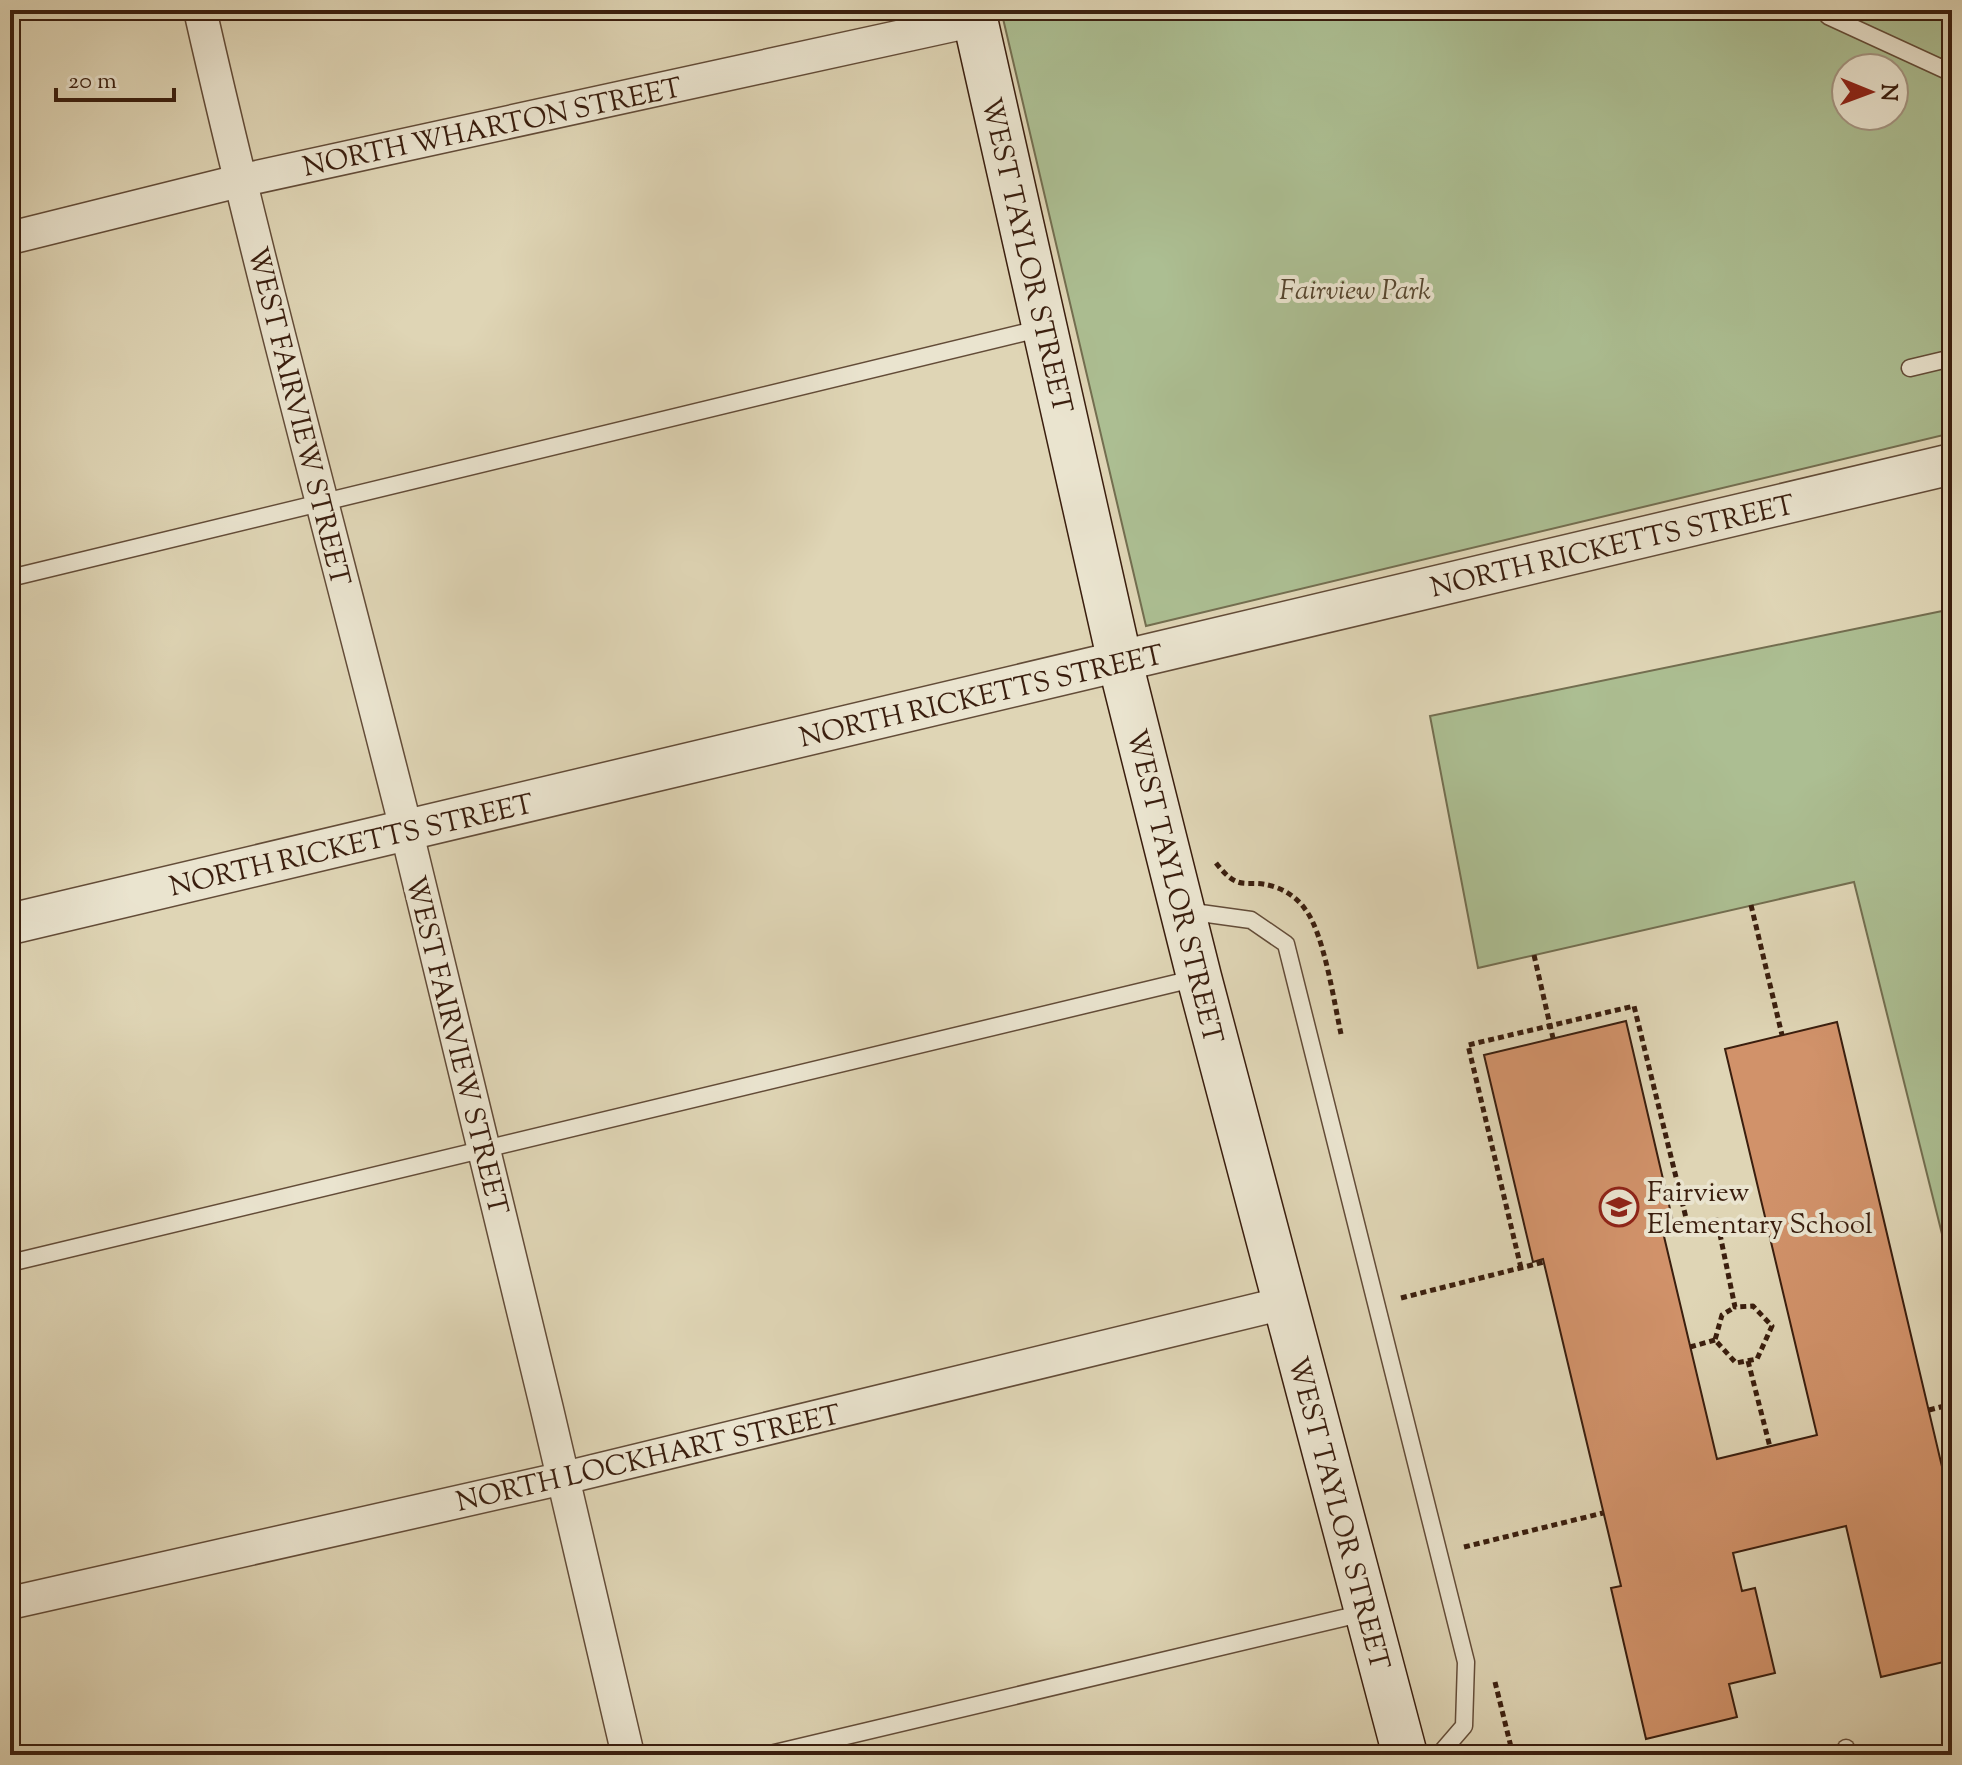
<svg xmlns="http://www.w3.org/2000/svg" width="1962" height="1765" viewBox="0 0 1962 1765" font-family="'Sorts Mill Goudy',serif">
	<rect width="100%" height="100%" fill="#dfd5b5"/>
	<filter id="stains"><feTurbulence type="fractalNoise" baseFrequency=".0025" numOctaves="4"/><feColorMatrix values="0 0 0 0 .2 0 0 0 0 .09 0 0 0 0 .02 0 0 0 .5 -.17"/></filter>
	<radialGradient id="worn" r=".72"><stop offset=".6" stop-color="#630" stop-opacity="0"/><stop offset="1" stop-color="#630" stop-opacity=".3"/></radialGradient>
	<g fill="#acbe92" stroke="#736e50" stroke-width="2" fill-rule="evenodd">
		<path d="M 1001,10 L 1952,10 L 1952,433 L 1146,626 ZM 1846,68 L 1894,68 L 1894,116 L 1846,116 Z"/>
		<path d="M 1952,609 L 1952,1274 L 1854,882 L 1478,968 L 1430,716 Z"/>
	</g>
	<path fill="#d1926a" stroke="#3a1e0e" stroke-width="2" d="M 1626,1021 L 1674,1226 L 1662,1228 L 1717,1459 L 1817,1435 L 1725,1049 L 1837,1022 L 1952,1509 L 1952,1660 L 1881,1677 L 1846,1526 L 1733,1553 L 1742,1591 L 1755,1588 L 1775,1673 L 1729,1684 L 1737,1717 L 1646,1739 L 1611,1588 L 1621,1586 L 1543,1259 L 1533,1262 L 1484,1055 Z"/>
	<g fill="none" stroke-linecap="round" stroke-linejoin="round">
		<g stroke="#634c38" stroke-width="19">
			<g id="service">
				<path d="M 1828,16 L 1952,73"/>
				<path d="M 1910,368 L 1952,358"/>
				<path d="M 10,578 L 1043,328"/>
				<path d="M 1186,911 L 1251,920 L 1286,944 L 1466,1662 L 1464,1726 L 1439,1755"/>
				<path d="M 10,1263 L 1197,978"/>
				<path d="M 766,1755 L 1364,1613"/>
				<path d="M 1846,1755 L 1846,1748"/>
			</g>
		</g>
		<g stroke="#634c38" stroke-width="35">
			<g id="minor">
				<path d="M 200,10 C 263,286 338,559 407,833 C 483,1140 557,1447 628,1755"/>
				<path d="M 10,238 L 239,181 L 976,20"/>
				<path d="M 10,1603 L 564,1478 L 1284,1303"/>
			</g>
		</g>
		<g stroke="#634c38" stroke-width="43">
			<path id="tertiary" d="M 10,924 L 1952,464"/>
		</g>
		<g stroke="#3a1e0e" stroke-width="47">
			<path id="secondary" d="M 973,10 L 1120,662 L 1199,977 L 1405,1755"/>
		</g>
		<g stroke="#3a1e0e" stroke-width="5" stroke-dasharray="6 4" stroke-linecap="butt">
			<path d="M 1216,863 C 1241,895 1245,877 1275,887 C 1287,891 1298,899 1305,909 C 1324,933 1334,1002 1341,1034"/>
			<path d="M 1751,905 L 1782,1035"/>
			<path d="M 1534,955 L 1553,1038"/>
			<path d="M 1521,1268 L 1468,1045 L 1634,1006 L 1688,1226 L 1717,1220 L 1735,1307 L 1753,1306 L 1772,1326 L 1757,1359 L 1736,1363 L 1715,1340 L 1722,1315 L 1735,1307"/>
			<path d="M 1401,1298 L 1544,1262"/>
			<path d="M 1690,1347 L 1715,1340"/>
			<path d="M 1748,1361 L 1770,1447"/>
			<path d="M 1929,1410 L 1952,1404"/>
			<path d="M 1464,1547 L 1603,1513"/>
			<path d="M 1495,1682 L 1513,1755"/>
		</g>
		<use href="#service" stroke="#eae4cf" stroke-width="16"/>
		<use href="#minor" stroke="#eae4cf" stroke-width="32"/>
		<use href="#tertiary" stroke="#eae4cf" stroke-width="40"/>
		<use href="#secondary" stroke="#eae4cf" stroke-width="44"/>
	</g>
	<defs>
		<g id="school-ring" transform="scale(2)"><circle r="9.5" fill="#eae4cf" stroke="#8f2418" stroke-width="1.5"/><path d="M0-5L7-2L0 1L-7-2ZM-4 1L0 2.5L4 1V4Q0 6-4 4Z" fill="#8f2418"/></g>
	</defs>
	<g fill-rule="evenodd">
		<use href="#school-ring" x="1619" y="1207"/>
	</g>
	<g text-anchor="middle" stroke-width="8" stroke-linejoin="round" paint-order="stroke">
		<g font-size="28" fill="#3a1e0e" stroke="#eae4cf">
			<text transform="translate(492 126) rotate(-12)" y="10">NORTH WHARTON STREET</text>
			<text transform="translate(1028 255) rotate(77)" y="10">WEST TAYLOR STREET</text>
			<text transform="translate(300 416) rotate(76)" y="10">WEST FAIRVIEW STREET</text>
			<text transform="translate(1612 545) rotate(-13)" y="10">NORTH RICKETTS STREET</text>
			<text transform="translate(981 695) rotate(-13)" y="10">NORTH RICKETTS STREET</text>
			<text transform="translate(351 844) rotate(-13)" y="10">NORTH RICKETTS STREET</text>
			<text transform="translate(1176 886) rotate(76)" y="10">WEST TAYLOR STREET</text>
			<text transform="translate(458 1045) rotate(76)" y="10">WEST FAIRVIEW STREET</text>
			<text transform="translate(648 1457) rotate(-13)" y="10">NORTH LOCKHART STREET</text>
			<text transform="translate(1340 1513) rotate(75)" y="10">WEST TAYLOR STREET</text>
		</g>
		<g font-size="28" font-style="italic" fill="#56462f" stroke="#eae4cf">
			<text x="1355" y="299">Fairview Park</text>
		</g>
		<g font-size="28" fill="#3a1e0e" stroke="#eae4cf" text-anchor="start">
			<text x="1647" y="1201">Fairview<tspan x="1647" dy="32">Elementary School</tspan></text>
		</g>
	</g>
	<rect width="1962" height="1765" fill="none" stroke="#dfd5b5" stroke-width="40"/>
	<rect x="12" y="12" width="1938" height="1741" fill="none" stroke="#3a1e0e" stroke-width="4"/>
	<rect x="20" y="20" width="1922" height="1725" fill="none" stroke="#3a1e0e" stroke-width="2"/>
	<g transform="translate(1870 92) rotate(91)"><circle r="38" fill="#eae4cf" stroke="#a49582" stroke-width="2"/>
	<path d="M0-6L14 30L0 20L-14 30Z" fill="#8f2418"/>
	<text y="-12" font-size="22" font-weight="bold" text-anchor="middle" fill="#3a1e0e">N</text>
	</g>
	<path d="M56 88v12h118v-12" fill="none" stroke="#3a1e0e" stroke-width="4"/>
	<text x="68" y="88" font-size="24" fill="#3a1e0e" stroke="#eae4cf" stroke-width="6" paint-order="stroke">20 m</text>
	<rect width="100%" height="100%" filter="url(#stains)"/>
	<rect width="100%" height="100%" fill="url(#worn)"/>
</svg>
